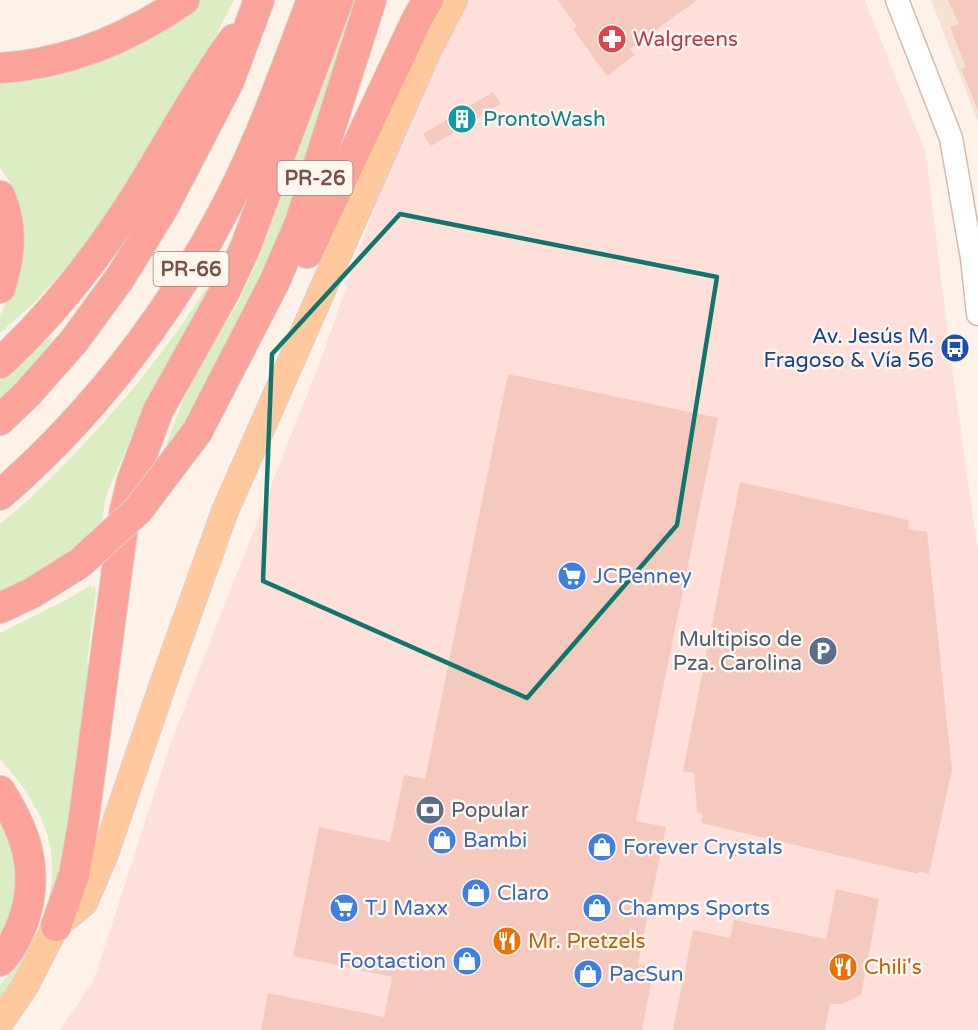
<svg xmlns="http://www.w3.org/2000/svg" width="978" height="1030" viewBox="0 0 978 1030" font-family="'Varela Round',sans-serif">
	<rect width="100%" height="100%" fill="#fef1e7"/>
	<path fill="#f6e1d5" d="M 931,0 L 978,0 L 978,122 Z"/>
	<path fill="#fedfda" d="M 463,0 L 865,0 L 926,154 L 950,352 L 978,554 L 978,1030 L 60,1030 L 94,980 L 171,742 L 324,351 L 388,167 Z"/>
	<g fill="#dcedc4">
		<path d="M 197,0 L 234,0 L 188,90 L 84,248 L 33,304 L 0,333 L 0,316 L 10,293 L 20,210 L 9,181 L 0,167 L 0,80 Z"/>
		<path d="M 355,0 L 365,0 L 281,245 L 183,426 L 162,456 L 191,379 L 238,303 L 259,257 Z"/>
		<path d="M 234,243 L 135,428 L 106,496 L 102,524 C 71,552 38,575 0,594 L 0,524 C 28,502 52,477 77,451 C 138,388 190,319 234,243 Z"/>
		<path d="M 50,337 L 53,339 L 32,366 L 0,398 L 0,379 Z"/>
		<path d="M 91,585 L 92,589 L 95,586 L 96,592 L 87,662 L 92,677 L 67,858 L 38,939 L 0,1003 L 0,984 C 41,944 65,884 45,828 C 35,802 18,779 0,759 L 0,633 L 64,601 Z"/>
		<path d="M 0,815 L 20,872 L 10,918 L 0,936 Z"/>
	</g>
	<g fill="#f5c9bd">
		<path d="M 557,0 L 697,0 L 630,49 L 635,55 L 607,76 L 573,29 L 577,26 Z"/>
		<path d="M 948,0 L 978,0 L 978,110 L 961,69 L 966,67 L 950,27 L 959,24 Z"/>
		<path d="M 493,92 L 501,104 L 431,146 L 423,134 Z"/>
		<path d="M 508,374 L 718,418 L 636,821 L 666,827 L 638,964 L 654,968 L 642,1030 L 261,1030 L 268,993 L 384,1017 L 392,977 L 293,956 L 319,827 L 390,842 L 404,775 L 425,779 Z"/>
		<path d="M 740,482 L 909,520 L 908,529 L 927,532 L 952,770 L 929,874 L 919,871 L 918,874 L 701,823 L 703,814 L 697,812 L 694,773 L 683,771 Z"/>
		<path d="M 836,889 L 879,899 L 861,995 L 842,1004 L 830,1004 L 825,1030 L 673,1030 L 693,930 L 730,938 L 734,920 L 826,939 Z"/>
	</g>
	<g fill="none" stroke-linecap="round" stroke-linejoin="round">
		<g stroke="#d9b9ae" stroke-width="25">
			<path id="secondary" d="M 897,0 L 951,138 L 972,258 L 978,314"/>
		</g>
		<g stroke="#dacfcc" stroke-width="28">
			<path id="primary" d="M 0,1023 L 25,986 L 56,926 L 84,903 L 105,854 L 163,684 L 225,511 L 426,55 L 454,0"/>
		</g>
		<g stroke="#dacfcc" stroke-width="32">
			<g id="highway">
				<path d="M 0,68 C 67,64 129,38 184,0"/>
				<path d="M 0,196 C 13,227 10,257 0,288"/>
				<path d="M 307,253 L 417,19 L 428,0"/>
				<path d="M 0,363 C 53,314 99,255 138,193 C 170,142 198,88 234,39"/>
				<path d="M 0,420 L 28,393 L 74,341 L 120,278 L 163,208 L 229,81 L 259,0"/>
				<path d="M 197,432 L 274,283 L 300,223 L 371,0"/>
				<path d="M 0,495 C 89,418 164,322 220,218 C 258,149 284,73 312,0"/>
				<path d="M 0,608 L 32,593 L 80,563"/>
				<path d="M 0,791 C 27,833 40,873 23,922 C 18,935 10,951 0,961"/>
				<path d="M 56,926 L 74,875 L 83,825 L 125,510 L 132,481 L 158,411 L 225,291 L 245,248 L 338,0"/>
			</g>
		</g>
		<use href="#secondary" stroke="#fff" stroke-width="22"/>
		<use href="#primary" stroke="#ffc99d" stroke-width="26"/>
		<use href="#highway" stroke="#fba39a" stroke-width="30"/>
		<g stroke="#dacfcc" stroke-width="32" stroke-linecap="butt">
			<path id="highway-bridge" d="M 80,563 L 138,510 L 197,432"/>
		</g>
		<use href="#highway-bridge" stroke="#fba39a" stroke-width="30"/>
	</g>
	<path fill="none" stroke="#0f766e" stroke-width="4.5" stroke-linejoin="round" d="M 400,214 L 717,277 L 677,525 L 527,698 L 263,581 L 272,354 Z"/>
	<defs>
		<g id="pharmacy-disc" transform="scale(1.5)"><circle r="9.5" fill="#e0444e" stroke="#fff6ef"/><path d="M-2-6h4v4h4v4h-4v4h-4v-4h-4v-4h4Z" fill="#fff"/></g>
		<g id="building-disc" transform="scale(1.5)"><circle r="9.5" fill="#0f9aa8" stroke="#fff6ef"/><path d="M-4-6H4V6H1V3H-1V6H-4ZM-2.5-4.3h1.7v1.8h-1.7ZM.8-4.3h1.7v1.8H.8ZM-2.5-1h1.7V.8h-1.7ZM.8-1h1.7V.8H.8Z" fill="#fff"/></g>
		<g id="bus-disc" transform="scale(1.5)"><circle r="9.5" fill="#1a4fb4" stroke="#fff6ef"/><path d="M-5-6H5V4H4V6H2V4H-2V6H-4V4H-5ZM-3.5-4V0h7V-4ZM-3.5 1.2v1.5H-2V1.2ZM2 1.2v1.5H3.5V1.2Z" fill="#fff"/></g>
		<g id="supermarket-disc" transform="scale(1.5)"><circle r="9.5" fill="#3f7fe0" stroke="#fff6ef"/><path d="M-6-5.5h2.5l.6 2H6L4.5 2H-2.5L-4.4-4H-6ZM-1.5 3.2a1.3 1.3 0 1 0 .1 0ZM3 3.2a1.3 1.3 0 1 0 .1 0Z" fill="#fff"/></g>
		<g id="parking-disc" transform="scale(1.5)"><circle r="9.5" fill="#5c6f8a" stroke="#fff6ef"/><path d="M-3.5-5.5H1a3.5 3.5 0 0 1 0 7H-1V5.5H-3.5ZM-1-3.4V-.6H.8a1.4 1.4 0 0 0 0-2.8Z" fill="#fff"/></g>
		<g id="bank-disc" transform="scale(1.5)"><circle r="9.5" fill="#5c6f8a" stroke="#fff6ef"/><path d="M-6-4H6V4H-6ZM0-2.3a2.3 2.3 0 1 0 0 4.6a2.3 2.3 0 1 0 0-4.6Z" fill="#fff"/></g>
		<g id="shop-disc" transform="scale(1.5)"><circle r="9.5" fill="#3f7fe0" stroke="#fff6ef"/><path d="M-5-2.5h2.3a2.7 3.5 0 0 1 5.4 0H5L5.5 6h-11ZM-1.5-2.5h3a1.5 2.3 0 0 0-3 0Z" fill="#fff"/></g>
		<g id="restaurant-disc" transform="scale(1.5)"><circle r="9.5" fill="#e8710a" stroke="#fff6ef"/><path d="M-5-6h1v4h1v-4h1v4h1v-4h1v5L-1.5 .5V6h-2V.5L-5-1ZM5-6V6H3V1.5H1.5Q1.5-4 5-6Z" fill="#fff"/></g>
	</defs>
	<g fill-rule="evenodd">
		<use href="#pharmacy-disc" x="612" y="39"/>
		<use href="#building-disc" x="462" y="119"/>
		<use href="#bus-disc" x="955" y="348"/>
		<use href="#supermarket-disc" x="572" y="576"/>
		<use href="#parking-disc" x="823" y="651"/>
		<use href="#bank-disc" x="430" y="810"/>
		<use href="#shop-disc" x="442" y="840"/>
		<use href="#shop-disc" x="602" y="847"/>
		<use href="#shop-disc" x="476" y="893"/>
		<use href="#supermarket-disc" x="344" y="908"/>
		<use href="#shop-disc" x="597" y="908"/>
		<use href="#restaurant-disc" x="507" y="941"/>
		<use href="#shop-disc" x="467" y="961"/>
		<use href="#restaurant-disc" x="843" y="967"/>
		<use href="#shop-disc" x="588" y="974"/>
	</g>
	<g text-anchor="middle" stroke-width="5" stroke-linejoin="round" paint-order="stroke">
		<g fill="#fff6ef" stroke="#a2837b" stroke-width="1.5">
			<rect x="277.5" y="161" width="75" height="34" rx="4.5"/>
			<rect x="153.5" y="252" width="75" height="34" rx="4.5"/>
		</g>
		<g font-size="20" font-weight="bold" fill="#7a5249">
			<text x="315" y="185">PR-26</text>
			<text x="191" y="276">PR-66</text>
		</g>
		<g font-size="21" fill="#be3a42" stroke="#fff6ef" text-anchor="start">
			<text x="633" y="46">Walgreens</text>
		</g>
		<g font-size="21" fill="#0d838f" stroke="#fff6ef" text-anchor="start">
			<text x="483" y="126">ProntoWash</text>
		</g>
		<g font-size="21" fill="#164399" stroke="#fff6ef" text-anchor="end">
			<text x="934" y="343">Av. Jesús M.<tspan x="934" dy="24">Fragoso &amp; Vía 56</tspan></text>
		</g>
		<g font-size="21" fill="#366cbe" stroke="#fff6ef" text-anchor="start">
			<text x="593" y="583">JCPenney</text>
			<text x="463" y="847">Bambi</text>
			<text x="623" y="854">Forever Crystals</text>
			<text x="497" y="900">Claro</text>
			<text x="365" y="915">TJ Maxx</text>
			<text x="618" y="915">Champs Sports</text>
			<text x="446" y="968" text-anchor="end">Footaction</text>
			<text x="609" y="981">PacSun</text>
		</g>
		<g font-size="21" fill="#4e5e75" stroke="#fff6ef" text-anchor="end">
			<text x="802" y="646">Multipiso de<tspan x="802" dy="24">Pza. Carolina</tspan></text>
			<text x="451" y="817" text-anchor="start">Popular</text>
		</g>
		<g font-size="21" fill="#c56008" stroke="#fff6ef" text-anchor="start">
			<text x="528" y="948">Mr. Pretzels</text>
			<text x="864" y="974">Chili's</text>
		</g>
	</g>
</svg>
